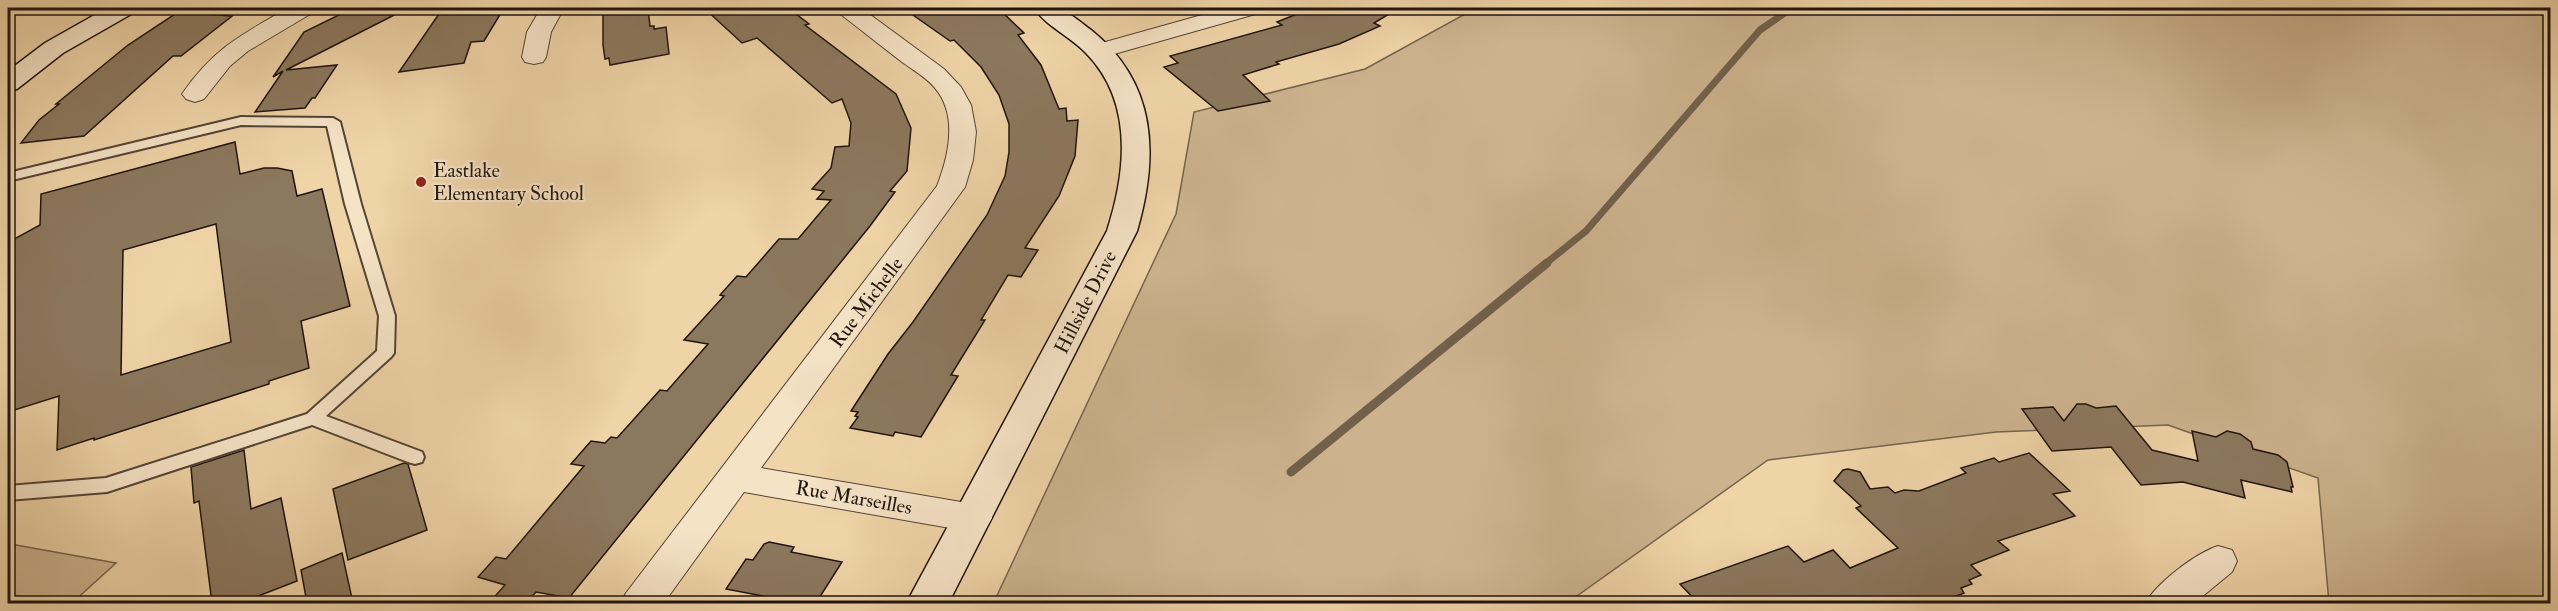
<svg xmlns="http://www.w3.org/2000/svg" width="2558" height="611" viewBox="0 0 2558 611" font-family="'IM FELL Double Pica',serif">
	<rect width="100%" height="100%" fill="#efd4a8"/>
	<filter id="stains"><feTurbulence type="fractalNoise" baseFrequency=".00333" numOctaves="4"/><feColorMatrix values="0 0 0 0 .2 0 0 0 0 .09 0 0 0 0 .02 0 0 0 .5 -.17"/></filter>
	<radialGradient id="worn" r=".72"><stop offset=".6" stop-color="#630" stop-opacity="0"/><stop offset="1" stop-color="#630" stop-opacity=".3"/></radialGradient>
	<g fill="#ccb38e" stroke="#76644e" stroke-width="1.5">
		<path d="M 1476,8 L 2550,8 L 2550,603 L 2329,603 L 2318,478 L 2168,425 L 1996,432 L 1768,460 L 1567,603 L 993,604 L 1176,214 L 1194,112 L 1365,69 Z"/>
		<path d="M 16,545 L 116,563 L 72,603 L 56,603 L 8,594 L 8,552 Z"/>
	</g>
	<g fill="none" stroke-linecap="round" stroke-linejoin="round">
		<path stroke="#72604b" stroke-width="7" d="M 1545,264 L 1586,231 L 1760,30 L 1792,8"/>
		<path stroke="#72604b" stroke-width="9" d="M 1291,472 L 1547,263"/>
	</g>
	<g fill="#8c785e" stroke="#20140e" stroke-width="1.5" fill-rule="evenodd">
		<path d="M 353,8 L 408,8 L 286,70 L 337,65 L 315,98 L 312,98 L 305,108 L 255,112 L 283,71 L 273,77 L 304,32 Z"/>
		<path d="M 443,8 L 504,8 L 484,41 L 471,42 L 464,63 L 399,72 Z"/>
		<path d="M 603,8 L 648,8 L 650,26 L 654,26 L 654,29 L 666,27 L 669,54 L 610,65 L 609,58 L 605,59 L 603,45 Z"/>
		<path d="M 704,8 L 788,8 L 809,24 L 805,25 L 896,94 L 911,128 L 907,171 L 890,191 L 895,192 L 870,226 L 569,598 L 536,592 L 526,603 L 489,603 L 505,585 L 478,577 L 496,557 L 506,559 L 584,466 L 571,464 L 591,441 L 605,443 L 611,437 L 617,438 L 660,390 L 667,391 L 708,344 L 684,340 L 724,296 L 720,295 L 737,276 L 746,277 L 779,239 L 798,239 L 831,200 L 817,199 L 824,191 L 812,189 L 831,168 L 835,147 L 849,146 L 851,123 L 842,99 L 832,103 L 757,38 L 742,43 Z"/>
		<path d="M 903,8 L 998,8 L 1024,33 L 1018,35 L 1041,65 L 1059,109 L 1066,108 L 1067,121 L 1078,120 L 1075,156 L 1059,196 L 1025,248 L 1038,250 L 1021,277 L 1008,275 L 981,320 L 985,320 L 951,375 L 958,376 L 921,437 L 895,432 L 893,436 L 850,428 L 858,417 L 855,416 L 858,412 L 851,411 L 888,354 L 913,322 L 987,215 L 1005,176 L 1009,152 L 1009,124 L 999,95 L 981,67 L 954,40 L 950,41 Z"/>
		<path d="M 1312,8 L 1399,8 L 1374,23 L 1380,26 L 1339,44 L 1276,62 L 1279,64 L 1243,75 L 1270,101 L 1218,111 L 1164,67 L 1178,63 L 1170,56 L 1282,25 L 1277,22 Z"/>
		<path d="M 178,12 L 232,16 L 181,56 L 173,56 L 84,136 L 21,143 L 39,120 L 59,104 L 56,104 L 128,45 Z"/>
		<path d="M 235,142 L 240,174 L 264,168 L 277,168 L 292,171 L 297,196 L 322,189 L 350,306 L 301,321 L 309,368 L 269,381 L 269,384 L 94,440 L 94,438 L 57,450 L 59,396 L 8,412 L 8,278 L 10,243 L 16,238 L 40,225 L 41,194 ZM 216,224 L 231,342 L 121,375 L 123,250 Z"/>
		<path d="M 2077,404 L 2086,404 L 2096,408 L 2116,406 L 2152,450 L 2198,461 L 2192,431 L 2216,437 L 2227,431 L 2240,434 L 2251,442 L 2253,449 L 2278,455 L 2287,462 L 2293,487 L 2291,487 L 2292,492 L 2241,480 L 2245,498 L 2183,482 L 2141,485 L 2111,447 L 2052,451 L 2022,409 L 2053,407 L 2064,421 Z"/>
		<path d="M 244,450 L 251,509 L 281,498 L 297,581 L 240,603 L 212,603 L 199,501 L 194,503 L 191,467 Z"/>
		<path d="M 2029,453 L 2070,491 L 2053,494 L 2075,516 L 1998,541 L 2009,550 L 1971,565 L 1981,575 L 1969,580 L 1972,584 L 1961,588 L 1964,593 L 1938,603 L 1698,603 L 1680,584 L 1788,546 L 1804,562 L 1833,550 L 1850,568 L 1898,548 L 1856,508 L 1861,506 L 1834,481 L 1843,470 L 1848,469 L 1860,472 L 1870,489 L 1888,487 L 1895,493 L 1904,490 L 1919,491 L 1966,473 L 1961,468 L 1994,458 L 1999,462 Z"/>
		<path d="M 404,463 L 408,464 L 427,530 L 348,560 L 333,489 Z"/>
		<path d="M 769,542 L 794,547 L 791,552 L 842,562 L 816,603 L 799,603 L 726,589 L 746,559 L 753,560 L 764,544 Z"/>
		<path d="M 342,553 L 353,603 L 307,603 L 301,570 Z"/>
	</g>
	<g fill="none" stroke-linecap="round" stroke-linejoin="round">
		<g stroke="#544434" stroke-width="4">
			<path id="lane" d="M 241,117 L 333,118 L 340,122 L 361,204 L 395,316 L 394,353 L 391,357 L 326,416 L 422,452 L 424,457 L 422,462 L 415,464 L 408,462 L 312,425 L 107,492 L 8,500 L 8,486 L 106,478 L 307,414 L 377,351 L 379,316 L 345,204 L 327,126 L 241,125 L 8,181 L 8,173 Z"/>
		</g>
		<g stroke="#544434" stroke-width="2">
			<g id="street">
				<path d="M 288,8 L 316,8 L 312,13 L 248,51 L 230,66 L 204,99 L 195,102 L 186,99 L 182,94 C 214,48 241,35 288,8 Z"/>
				<path d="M 541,8 L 564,8 L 551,32 L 546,57 L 543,62 L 534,64 L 525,62 L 522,57 L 527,32 Z"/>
				<path d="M 836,8 L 861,8 L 944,69 L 961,87 L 971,105 L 976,132 L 973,160 L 965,187 L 761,468 L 973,504 L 986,508 L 992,518 L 986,528 L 973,532 L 744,492 L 663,604 L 620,604 L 626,593 L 937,186 C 949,155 958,115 935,88 C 926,77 913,70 902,62 C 881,46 860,29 839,13 Z"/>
				<path d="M 1227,8 L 1263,8 L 1259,13 L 1100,58 L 1091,56 L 1088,51 L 1091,46 Z"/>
				<path d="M 2218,546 L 2232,550 L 2237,561 L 2232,572 L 2193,604 L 2145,604 C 2156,583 2196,553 2218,546 Z"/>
			</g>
		</g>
		<g stroke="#20140e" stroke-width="3">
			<g id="secondary">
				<path d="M 107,8 L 136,8 L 133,13 L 63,53 L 17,89 L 8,91 L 8,71 L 45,43 Z"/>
				<path d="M 1034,8 C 1062,5 1069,13 1091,30 C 1157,83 1159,155 1137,231 L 948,604 L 906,604 L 1107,231 C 1126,172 1134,102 1086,53 C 1071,37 1046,26 1034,8 Z"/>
			</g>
		</g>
		<path stroke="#20140e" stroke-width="3" stroke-dasharray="1.5 2" stroke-linecap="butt" d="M 8,231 L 11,236 L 8,253"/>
		<use href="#lane" fill="#f5e3c6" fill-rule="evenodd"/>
		<use href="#street" fill="#f5e3c6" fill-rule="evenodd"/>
		<use href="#secondary" fill="#f5e3c6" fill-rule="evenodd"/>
	</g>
	<circle fill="#8f2418" stroke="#f5e3c6" stroke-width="2" cx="421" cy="182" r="6"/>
	<g text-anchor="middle" stroke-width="4.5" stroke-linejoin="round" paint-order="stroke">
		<g font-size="20" fill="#20140e" stroke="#f5e3c6" text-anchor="start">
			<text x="433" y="177">Eastlake<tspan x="433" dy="23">Elementary School</tspan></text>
		</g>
		<g font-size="20" fill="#20140e" stroke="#f5e3c6">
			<text transform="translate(866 302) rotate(-53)" y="7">Rue Michelle</text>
			<text transform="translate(1085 302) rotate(-63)" y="7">Hillside Drive</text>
			<text transform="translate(854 497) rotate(10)" y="7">Rue Marseilles</text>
		</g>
	</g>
	<rect width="2558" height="611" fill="none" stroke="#efd4a8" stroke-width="30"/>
	<rect x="9" y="9" width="2540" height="593" fill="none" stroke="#20140e" stroke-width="3"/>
	<rect x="15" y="15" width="2528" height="581" fill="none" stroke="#20140e" stroke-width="1.5"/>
	<rect width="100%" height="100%" filter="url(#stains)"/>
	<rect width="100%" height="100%" fill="url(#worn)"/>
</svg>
